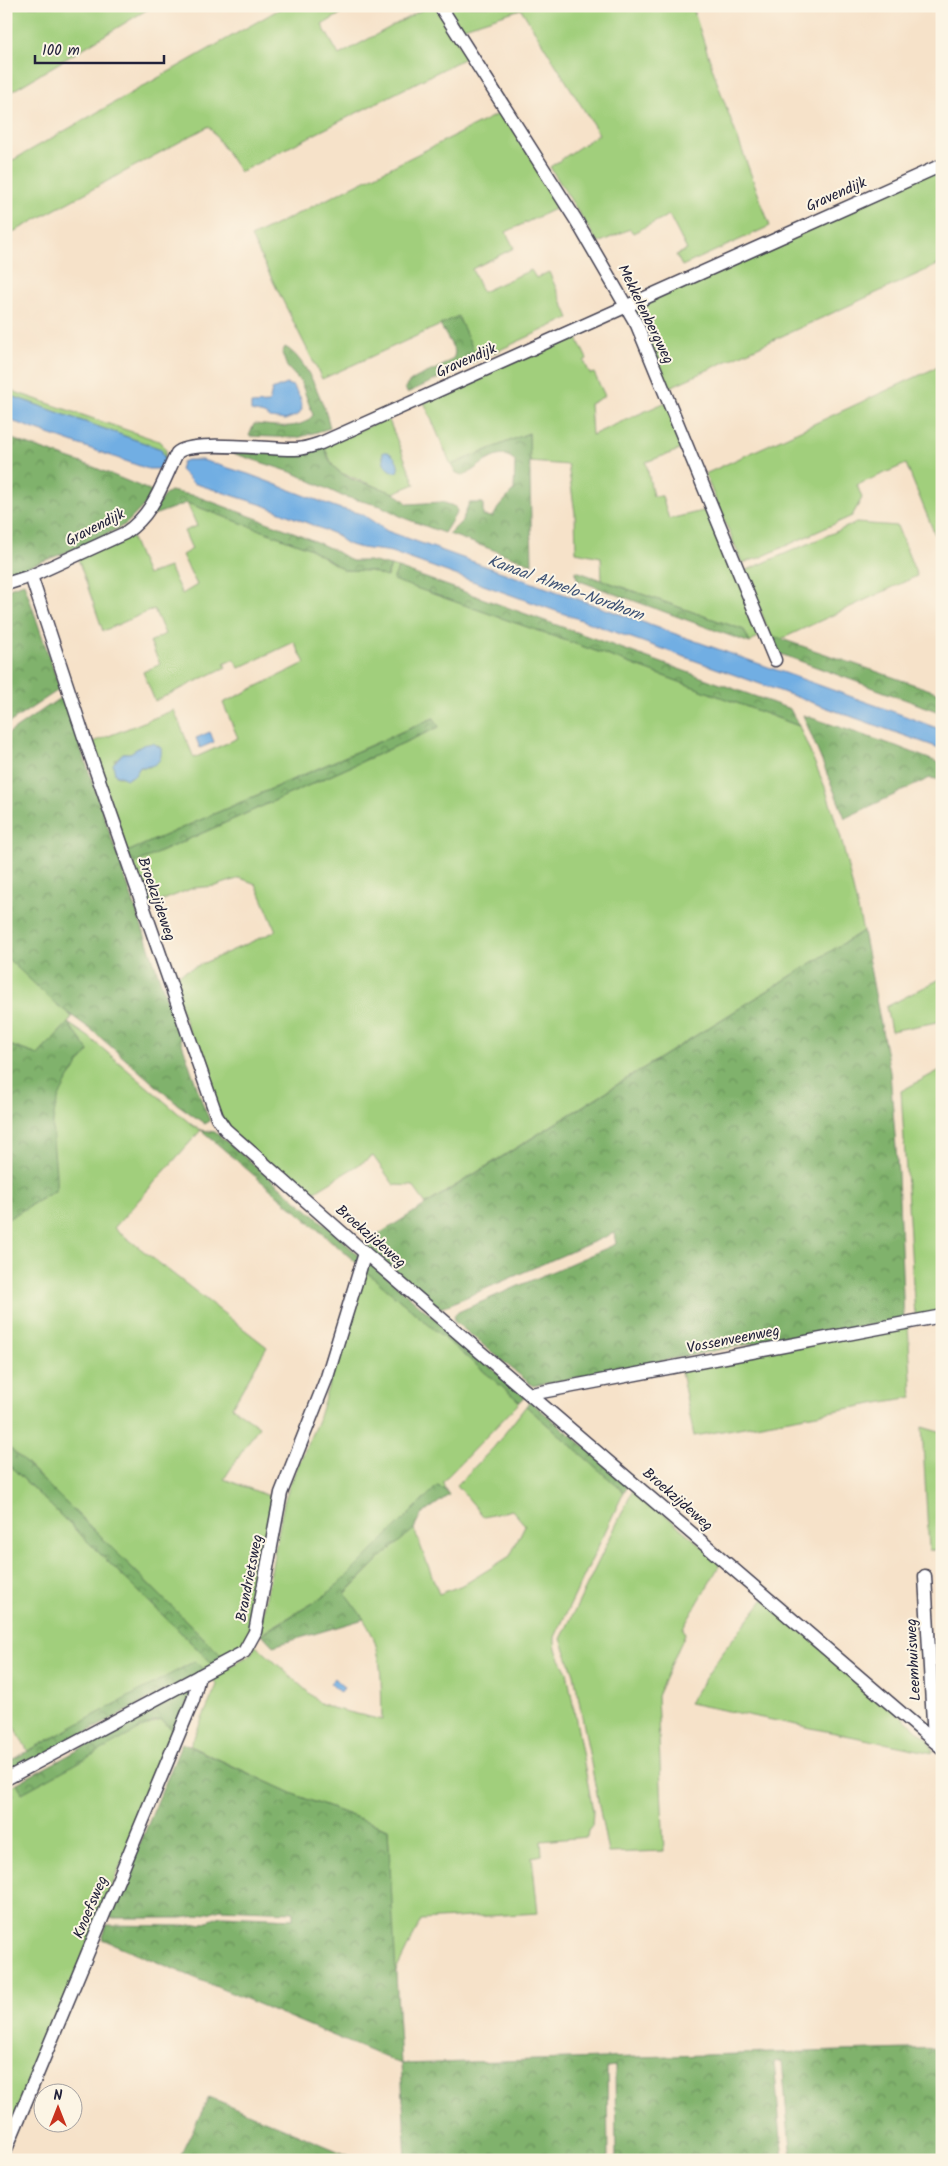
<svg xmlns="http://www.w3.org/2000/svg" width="948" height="2166" viewBox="0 0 948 2166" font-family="Kalam,sans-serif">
	<defs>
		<pattern id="forest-crowns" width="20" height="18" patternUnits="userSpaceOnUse" patternTransform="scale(1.25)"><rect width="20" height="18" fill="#80b26c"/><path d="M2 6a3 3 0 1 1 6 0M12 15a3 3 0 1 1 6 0" fill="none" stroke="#68905a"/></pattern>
	</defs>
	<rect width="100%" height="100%" fill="#fcf5e5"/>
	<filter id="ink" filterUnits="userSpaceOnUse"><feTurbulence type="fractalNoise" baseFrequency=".02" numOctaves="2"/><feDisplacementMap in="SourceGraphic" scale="10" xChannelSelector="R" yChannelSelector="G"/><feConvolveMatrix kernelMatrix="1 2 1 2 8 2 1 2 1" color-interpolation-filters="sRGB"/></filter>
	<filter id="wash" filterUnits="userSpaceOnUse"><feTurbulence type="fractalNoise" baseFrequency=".0096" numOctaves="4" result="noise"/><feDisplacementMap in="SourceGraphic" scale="20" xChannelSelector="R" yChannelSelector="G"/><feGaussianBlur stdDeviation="1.12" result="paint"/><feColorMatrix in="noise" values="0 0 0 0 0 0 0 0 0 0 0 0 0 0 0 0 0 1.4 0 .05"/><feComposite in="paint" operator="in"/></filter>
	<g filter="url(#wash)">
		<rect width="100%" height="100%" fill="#f6e2c9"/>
		<g fill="#a1cf7c" stroke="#62785c" fill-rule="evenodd">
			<path d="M 6,6 L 153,6 L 6,95 Z"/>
			<path d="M 285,6 L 344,6 L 347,10 L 322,25 L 339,55 L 429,6 L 435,6 L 467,57 L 240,172 L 209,126 L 6,236 L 6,164 Z"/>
			<path d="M 447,6 L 692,6 L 717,82 L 770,226 L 682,266 L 676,255 L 687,250 L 669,215 L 633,233 L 630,229 L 598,243 L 550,167 L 599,134 L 521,9 L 461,28 Z"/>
			<path d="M 502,112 L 563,205 L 506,232 L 514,248 L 472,269 L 482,292 L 531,270 L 536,278 L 549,272 L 569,318 L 478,360 L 458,317 L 322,379 L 251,237 Z"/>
			<path d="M 942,164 L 942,263 L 668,388 L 632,310 Z"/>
			<path d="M 574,332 L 587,359 L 584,361 L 590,374 L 594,373 L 605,396 L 590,404 L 592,435 L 666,402 L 685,448 L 646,462 L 653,496 L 662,496 L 669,519 L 711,509 L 763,633 L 750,643 L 744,630 L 602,580 L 601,557 L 576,552 L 575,513 L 568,465 L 530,462 L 529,433 L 451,465 L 424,402 Z"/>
			<path d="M 942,365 L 942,552 L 906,464 L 857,485 L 862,498 L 852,516 L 759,558 L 742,563 L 705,474 Z"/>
			<path d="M 6,389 L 159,441 L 166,448 L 165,460 L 161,449 L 6,394 Z"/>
			<path d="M 388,418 L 415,484 L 393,493 L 341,473 L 333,466 L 324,446 Z"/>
			<path d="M 187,503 L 309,548 L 344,570 L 371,571 L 387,577 L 391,566 L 398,568 L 394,580 L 604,654 L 799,726 L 825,787 L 841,838 L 863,931 L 426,1204 L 413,1186 L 394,1185 L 373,1156 L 307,1196 L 231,1132 L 216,1108 L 170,978 L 276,931 L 256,884 L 240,878 L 216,886 L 193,888 L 146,907 L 131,865 L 439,727 L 433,718 L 127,852 L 91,743 L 174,710 L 194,758 L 238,738 L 223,703 L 305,663 L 294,642 L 239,668 L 234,659 L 224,664 L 226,667 L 155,701 L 143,672 L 160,664 L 150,642 L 165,634 L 154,609 L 103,631 L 77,556 L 129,531 L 147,575 L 169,567 L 182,594 L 197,585 L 182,555 L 192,549 L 184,531 L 197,526 ZM 143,745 L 150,767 L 140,767 L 135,775 L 119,777 L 115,774 L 115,760 L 123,753 L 130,753 Z"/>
			<path d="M 856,523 L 897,526 L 917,576 L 781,639 L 770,635 L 745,571 Z"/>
			<path d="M 6,957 L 72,1017 L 68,1023 L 89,1037 L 192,1125 L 201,1130 L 114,1228 L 267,1347 L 232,1407 L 259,1426 L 224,1479 L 277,1499 L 250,1641 L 225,1659 L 6,1444 L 6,1220 L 56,1190 C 54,1160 47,1124 58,1096 C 65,1080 78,1065 89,1051 L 68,1023 L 38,1055 L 6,1044 Z"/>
			<path d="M 942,978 L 942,1021 L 891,1031 L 886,1007 Z"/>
			<path d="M 942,1069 L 942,1313 L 915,1317 L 901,1091 Z"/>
			<path d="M 364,1270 L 520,1402 L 447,1477 L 443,1482 L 445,1489 L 437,1486 L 344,1579 L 323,1597 L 259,1635 L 284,1502 L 291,1481 L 318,1420 Z"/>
			<path d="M 908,1324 L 912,1397 L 694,1436 L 680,1367 Z"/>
			<path d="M 526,1406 L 624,1492 L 555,1637 C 554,1650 561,1661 567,1672 L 593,1811 L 592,1826 L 588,1831 L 587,1837 L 541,1841 L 542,1855 L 532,1857 L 538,1913 L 421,1920 L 395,1973 L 388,1829 L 298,1796 L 190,1746 L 217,1685 L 211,1677 L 250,1655 L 256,1645 L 320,1703 L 332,1708 L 382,1720 C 381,1694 383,1664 374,1639 C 367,1622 356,1608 345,1594 L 385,1554 L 414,1529 L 439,1594 L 465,1584 L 510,1556 L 525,1525 L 512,1510 L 484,1517 L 457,1485 L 494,1447 Z"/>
			<path d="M 922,1427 L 942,1433 L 942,1551 L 929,1550 Z"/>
			<path d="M 6,1462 L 214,1665 L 103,1711 L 28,1751 L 6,1713 Z"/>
			<path d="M 634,1488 L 721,1563 L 683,1628 L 685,1634 L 657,1696 L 664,1851 L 608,1853 L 574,1674 L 561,1639 Z"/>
			<path d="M 764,1599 L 930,1741 L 933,1753 L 689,1703 L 721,1654 Z"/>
			<path d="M 934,1645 L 942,1646 L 942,1741 L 940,1740 Z"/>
			<path d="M 161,1720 L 176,1733 L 6,2139 L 6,1801 L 14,1795 L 9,1787 L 17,1783 L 22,1792 L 138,1729 Z"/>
		</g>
		<g fill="url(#forest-crowns)" stroke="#516a54">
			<path d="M 458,316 L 478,360 L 407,393 L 405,387 C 414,374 441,371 454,357 L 455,351 L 440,325 Z"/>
			<path d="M 285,347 C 306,357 325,405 330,428 L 297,438 L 249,436 L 254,424 C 272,425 301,432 313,415 L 301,382 L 287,367 L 282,353 Z"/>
			<path d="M 529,433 L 532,564 L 449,534 L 462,521 L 469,503 L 483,503 L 483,516 L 493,517 L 498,508 L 514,490 L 515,461 C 499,444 477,470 463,476 L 455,472 L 451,465 Z"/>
			<path d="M 6,437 L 91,466 L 156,493 L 126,524 L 91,543 L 6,575 Z"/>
			<path d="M 324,446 C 327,453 329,462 335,468 C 353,487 390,483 408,504 L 442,502 L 456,507 L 457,512 L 444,533 L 404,518 L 381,506 L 342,496 L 294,473 L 220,449 Z"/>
			<path d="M 170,491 L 196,496 L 296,533 L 332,549 L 352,561 L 369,561 L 391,566 L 386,577 L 371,571 L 344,570 L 309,548 L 187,503 L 151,516 L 165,494 Z"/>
			<path d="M 398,568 L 790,709 L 799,726 L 604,654 L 393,580 Z"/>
			<path d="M 576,571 L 744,630 L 750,643 L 577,580 Z"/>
			<path d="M 24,583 L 60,689 L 6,725 L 6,589 Z"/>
			<path d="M 770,635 L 942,694 L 942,713 L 778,653 Z"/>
			<path d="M 63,696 L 203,1105 L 210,1121 L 205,1124 L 177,1104 L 93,1031 L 57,1005 L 6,957 L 6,735 Z"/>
			<path d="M 803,715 L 896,746 L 942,764 L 942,780 L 930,778 L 845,818 Z"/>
			<path d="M 434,718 L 439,727 L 131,865 L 127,852 Z"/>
			<path d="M 863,931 L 890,1072 L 898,1174 L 904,1320 L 749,1344 L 533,1386 L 454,1321 L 454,1316 L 458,1312 L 616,1244 L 614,1233 L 441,1308 L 363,1244 Z"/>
			<path d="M 68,1023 L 89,1051 C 67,1079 50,1102 53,1139 C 54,1156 57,1173 56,1190 L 6,1220 L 6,1044 L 38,1055 Z"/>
			<path d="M 201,1130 L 215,1132 L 334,1232 L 359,1256 L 358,1264 Z"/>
			<path d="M 371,1263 L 525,1397 L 520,1402 L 364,1270 Z"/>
			<path d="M 530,1401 L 629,1483 L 624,1492 L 526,1406 Z"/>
			<path d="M 6,1444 L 225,1659 L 214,1665 L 6,1462 Z"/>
			<path d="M 437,1486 L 445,1489 L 449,1495 L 421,1515 L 414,1529 L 385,1554 L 345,1593 L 364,1619 L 273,1646 L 262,1634 L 323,1597 L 344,1579 Z"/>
			<path d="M 195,1661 L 205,1670 L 6,1775 L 6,1763 Z"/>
			<path d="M 193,1688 L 176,1733 L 161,1720 L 155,1721 L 22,1793 L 17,1783 Z"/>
			<path d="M 182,1743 L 298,1796 L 388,1829 L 401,2064 L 942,2048 L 942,2160 L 791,2160 L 782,2061 L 774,2062 L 783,2160 L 616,2160 L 615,2066 L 607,2067 L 608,2160 L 406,2160 L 401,2064 L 102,1939 L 107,1925 L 182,1926 L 200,1924 L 221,1916 L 293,1919 L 293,1912 L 220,1909 L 198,1916 L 181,1918 L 109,1918 Z"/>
			<path d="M 209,2097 L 219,2101 L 359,2160 L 178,2160 Z"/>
		</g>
		<g fill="#71aee3" stroke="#4a688f">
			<path d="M 286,384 L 293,386 L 300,397 L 302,409 L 298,415 L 285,420 L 270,418 L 264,414 L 251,411 L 251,404 L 269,403 L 272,390 Z"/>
			<path d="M 6,394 L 161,449 L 165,460 L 162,469 L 148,469 L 6,419 Z"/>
			<path d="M 383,452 L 388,452 C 395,456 401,464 397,472 C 386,472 382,462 383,452 Z"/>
			<path d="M 187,460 L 202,460 L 248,474 L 338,508 L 362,514 L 387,531 L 897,713 L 942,730 L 942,749 L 391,552 C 374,548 348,551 337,535 L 263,505 L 193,483 L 180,470 L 182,462 Z"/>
			<path d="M 210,732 L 214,742 L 200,748 L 196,738 Z"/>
			<path d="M 153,743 L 161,748 C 163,764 153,767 140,767 L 135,775 L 127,779 L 115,774 L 113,764 L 123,753 L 130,753 L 143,745 Z"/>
			<path d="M 335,1678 L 344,1688 L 340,1693 L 330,1683 Z"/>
		</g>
	</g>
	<g filter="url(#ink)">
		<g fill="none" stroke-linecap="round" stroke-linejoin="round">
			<g stroke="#423f50" stroke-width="15">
				<g id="minor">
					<path d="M 440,6 L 576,220 L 637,325 L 775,660"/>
					<path d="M 31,576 L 84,737 L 217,1117 L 225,1129 L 365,1253 L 942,1748"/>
					<path d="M 6,584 L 31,576 L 125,533 C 154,514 162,483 177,453 C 190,439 272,450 295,449 C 304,449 312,446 321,443 L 942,165"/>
					<path d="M 531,1394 L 942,1316"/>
					<path d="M 925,1576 L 934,1741"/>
					<path d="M 6,1779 L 244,1652 L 255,1632 L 281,1493 L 327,1377 L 365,1253"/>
					<path d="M 6,2149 L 193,1700 L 199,1676"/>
				</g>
			</g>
			<use href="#minor" stroke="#fff" stroke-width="12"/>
		</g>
	</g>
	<g text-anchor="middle" stroke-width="4" stroke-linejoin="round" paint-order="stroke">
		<g font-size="15" fill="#22223b" stroke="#fcf5e5">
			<text transform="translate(836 194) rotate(-24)" y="5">Gravendijk</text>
			<text transform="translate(646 314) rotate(64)" y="5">Mekkelenbergweg</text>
			<text transform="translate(466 360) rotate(-24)" y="5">Gravendijk</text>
			<text transform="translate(95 527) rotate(-27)" y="5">Gravendijk</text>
			<text transform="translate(157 899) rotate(71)" y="5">Broekzijdeweg</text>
			<text transform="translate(371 1236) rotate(41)" y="5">Broekzijdeweg</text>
			<text transform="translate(733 1339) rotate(-11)" y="5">Vossenveenweg</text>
			<text transform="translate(678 1499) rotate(41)" y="5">Broekzijdeweg</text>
			<text transform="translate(249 1578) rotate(-79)" y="5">Brandrietsweg</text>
			<text transform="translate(913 1660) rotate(-93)" y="5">Leemhuisweg</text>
			<text transform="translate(90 1907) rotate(-67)" y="5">Knoefsweg</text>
		</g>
		<g font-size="16" font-style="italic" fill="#3e5376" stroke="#fcf5e5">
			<text transform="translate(566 587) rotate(20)" y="6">Kanaal Almelo-Nordhorn</text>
		</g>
	</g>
	<rect width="948" height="2166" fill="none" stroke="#fcf5e5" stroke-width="25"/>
	<g transform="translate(58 2108)"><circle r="24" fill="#fcf5e5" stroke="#a5a1a1"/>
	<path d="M0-4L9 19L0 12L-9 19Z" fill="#c8321e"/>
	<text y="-8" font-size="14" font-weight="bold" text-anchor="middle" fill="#22223b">N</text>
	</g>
	<path d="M35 55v8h129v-8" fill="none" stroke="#22223b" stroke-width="2.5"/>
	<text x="42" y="55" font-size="15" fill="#22223b" stroke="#fcf5e5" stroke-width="4" paint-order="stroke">100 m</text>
</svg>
